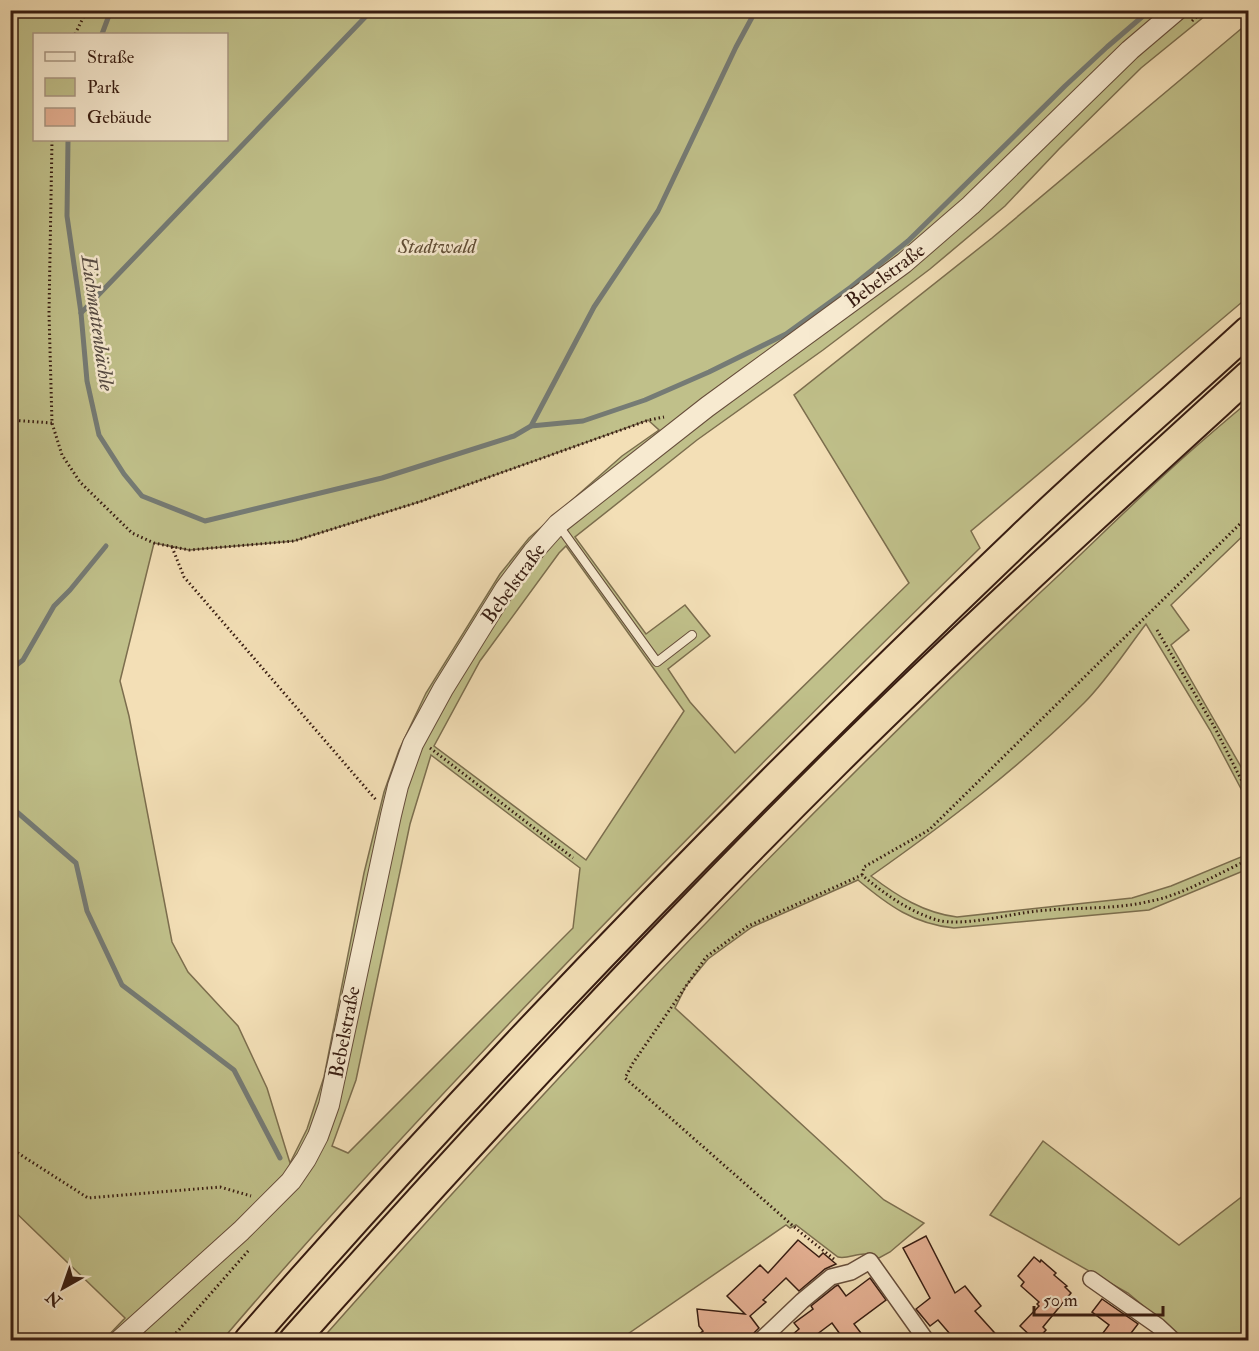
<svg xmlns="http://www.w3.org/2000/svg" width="1259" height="1351" viewBox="0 0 1259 1351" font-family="'IM FELL Double Pica',serif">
	<rect width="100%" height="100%" fill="#f3dfb6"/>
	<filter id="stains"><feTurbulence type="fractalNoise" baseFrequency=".00333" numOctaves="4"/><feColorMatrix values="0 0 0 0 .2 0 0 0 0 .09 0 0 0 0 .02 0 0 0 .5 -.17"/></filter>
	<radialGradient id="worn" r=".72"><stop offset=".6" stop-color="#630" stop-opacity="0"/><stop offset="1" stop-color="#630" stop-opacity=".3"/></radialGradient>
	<g fill="#c0c08a" stroke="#7c6e4e" stroke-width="1.5" fill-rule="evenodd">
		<path d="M 11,11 L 1211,11 L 1141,68 L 1059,149 L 1005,206 L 930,269 L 823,350 L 697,440 L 575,537 L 646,634 L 685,605 L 710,636 L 668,669 L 690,702 L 735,753 L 909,583 L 794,395 L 992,238 L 1248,23 L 1248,297 L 971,531 L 980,548 C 808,716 637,886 473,1062 C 387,1153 303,1245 222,1340 L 104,1340 L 125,1318 L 11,1208 ZM 34,34 L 226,34 L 226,140 L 34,140 ZM 648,420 L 659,430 L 622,456 L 529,538 L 500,574 L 426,693 L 399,750 L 384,792 L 364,873 L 324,1077 L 307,1129 L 290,1163 L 267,1088 L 238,1026 L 188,972 L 172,942 L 129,716 L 120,681 L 154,543 L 189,550 L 294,541 L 422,501 ZM 566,546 L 684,711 L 586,860 L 434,746 L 480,661 L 559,553 ZM 431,755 L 580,868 L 573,928 L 348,1153 L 332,1146 L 356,1080 L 410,824 Z"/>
		<path d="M 1248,402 L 1248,531 L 1171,605 L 1189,630 L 1171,645 L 1248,779 L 1248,802 L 1210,730 L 1146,624 C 1126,650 1107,680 1084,703 C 1019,768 946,823 871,876 C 897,896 924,913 957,917 L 1132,898 L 1171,886 L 1248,854 L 1248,869 L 1149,910 L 954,928 C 914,924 889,906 858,880 L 752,927 L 708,959 L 686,986 L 675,1008 L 884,1200 L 924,1223 L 890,1252 L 879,1258 C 875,1257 869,1254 864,1254 C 855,1254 847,1259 838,1257 L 796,1225 L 790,1228 L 786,1225 L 619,1340 L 321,1340 C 551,1080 790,828 1043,590 C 1087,549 1129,507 1173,467 C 1198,444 1223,423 1248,402 Z"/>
		<path d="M 1043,1141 L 1179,1245 L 1248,1192 L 1248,1333 L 1238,1340 L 1184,1340 L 1128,1293 L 990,1215 Z"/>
	</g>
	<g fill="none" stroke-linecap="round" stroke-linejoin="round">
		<g stroke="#757b75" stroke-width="5">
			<path d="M 102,34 L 111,10"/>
			<path d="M 68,140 L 67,216 L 81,313 L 87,381 L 99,435 L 124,474 L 142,496 L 205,521 L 382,478 L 514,436 L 531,426 L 594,307 L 658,211 L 736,47 L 756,10"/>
			<path d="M 81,313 L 372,10"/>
			<path d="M 531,426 L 583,421 L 645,400 L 709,372 L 786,334 L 851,287 L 908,241 L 1065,86 L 1107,47 L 1150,10"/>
			<path d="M 10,670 L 23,660 L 54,606 L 70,590 L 106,546"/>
			<path d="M 10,806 L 76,863 L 87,911 L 122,985 L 234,1070 L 280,1158"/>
		</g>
	</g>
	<g fill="#e6b194" stroke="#371c11" stroke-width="1.5">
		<path d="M 926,1236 L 955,1293 L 965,1286 L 981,1306 L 975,1311 L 1002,1341 L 956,1341 L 938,1320 L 930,1326 L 916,1309 L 930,1298 L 903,1248 Z"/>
		<path d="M 798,1240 L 819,1257 L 823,1253 L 836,1264 L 825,1269 L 799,1291 L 786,1278 L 763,1300 L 766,1302 L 750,1316 L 759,1328 L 754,1333 L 751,1341 L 690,1341 L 703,1331 L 699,1326 L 697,1309 L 745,1314 L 727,1296 L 760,1265 L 768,1273 Z"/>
		<path d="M 1034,1257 L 1040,1262 L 1041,1260 L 1056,1273 L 1054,1275 L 1067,1286 L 1065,1287 L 1071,1293 L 1043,1327 L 1046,1330 L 1036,1341 L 1020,1326 L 1039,1306 L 1037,1304 L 1039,1302 L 1021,1286 L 1024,1282 L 1018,1276 Z"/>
		<path d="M 870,1278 L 886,1300 L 854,1324 L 867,1341 L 845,1341 L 832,1323 L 808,1341 L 785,1341 L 799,1329 L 794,1323 L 813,1309 L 811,1306 L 836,1286 L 838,1285 L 846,1296 Z"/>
		<path d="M 1102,1299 L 1138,1324 L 1125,1341 L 1097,1341 L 1109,1325 L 1092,1312 Z"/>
	</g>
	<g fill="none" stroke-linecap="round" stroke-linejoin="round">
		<g stroke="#664d3a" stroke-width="10">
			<path id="service" d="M 559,526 L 657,662 L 692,635"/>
		</g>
		<g stroke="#664d3a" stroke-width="18">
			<g id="minor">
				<path d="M 1091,1279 L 1158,1326 L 1173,1340"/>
				<path d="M 761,1340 L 802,1301 L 831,1277 L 851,1272 L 870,1261 L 926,1340"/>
			</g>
		</g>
		<g stroke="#664d3a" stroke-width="22">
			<path id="tertiary" d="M 120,1340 L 241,1231 L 291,1181 L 306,1159 L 318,1136 L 329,1105 L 391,815 L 398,786 L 413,744 L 443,689 L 505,589 L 533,552 L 558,524 L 707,407 L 904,263 L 971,205 L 1130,50 L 1177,10"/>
		</g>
		<g stroke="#371c11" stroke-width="32">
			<g id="motorway">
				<path d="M 249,1340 C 493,1060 753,794 1021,538 C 1095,467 1173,400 1248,331"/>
				<path d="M 294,1340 C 469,1143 648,949 835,763 C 969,630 1109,503 1248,376"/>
			</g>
		</g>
		<g stroke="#371c11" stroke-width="3" stroke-dasharray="1.5 3" stroke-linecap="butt">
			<path d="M 1192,21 L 1204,10"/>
			<path d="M 75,34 L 87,10"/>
			<path d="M 52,140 L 49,313 L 52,423 L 62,455 L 80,482 L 132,533 L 154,543 L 189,550 L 294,541 L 422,501 L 649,420 L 664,417"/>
			<path d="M 10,420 L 52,423"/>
			<path d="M 172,547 L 184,577 L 377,801"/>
			<path d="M 1157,630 L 1215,728 L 1248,793"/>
			<path d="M 430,748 L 573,858"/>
			<path d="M 862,875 L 864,867 L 929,830 L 1248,516"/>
			<path d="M 10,1148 L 88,1198 L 220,1187 L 251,1196"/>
			<path d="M 834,1259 L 800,1232 L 625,1078 L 633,1063 L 706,957 L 748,926 L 862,875 C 883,893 910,912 937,920 C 962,927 1010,914 1037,911 C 1075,907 1114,910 1151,901 C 1183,895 1219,873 1248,860"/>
			<path d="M 170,1340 L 249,1250"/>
		</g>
		<use href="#service" stroke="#f7ead0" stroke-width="8"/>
		<use href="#minor" stroke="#f7ead0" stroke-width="15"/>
		<use href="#tertiary" stroke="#f7ead0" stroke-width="20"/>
		<use href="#motorway" stroke="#f3dfb6" stroke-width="28"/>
	</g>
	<g text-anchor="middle" stroke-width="5" stroke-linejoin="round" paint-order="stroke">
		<g font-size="20" font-style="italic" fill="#604d35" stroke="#f7ead0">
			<text x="437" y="253">Stadtwald</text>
		</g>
		<g font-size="20" fill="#371c11" stroke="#f7ead0">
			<text transform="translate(885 275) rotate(-37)" y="7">Bebelstraße</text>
			<text transform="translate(513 583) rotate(-54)" y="7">Bebelstraße</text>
			<text transform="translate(344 1032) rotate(-79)" y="7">Bebelstraße</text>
		</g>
		<g font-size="21" font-style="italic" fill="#564b43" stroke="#f7ead0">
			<text transform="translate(98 323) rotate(82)" y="7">Eichmattenbächle</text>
		</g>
	</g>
	<rect width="1259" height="1351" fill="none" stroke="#f3dfb6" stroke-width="36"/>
	<rect x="12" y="12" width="1235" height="1327" fill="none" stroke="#371c11" stroke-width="3"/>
	<rect x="18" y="18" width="1223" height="1315" fill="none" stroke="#371c11" stroke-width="1.5"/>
	<rect x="33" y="33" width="195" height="108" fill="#f7ead0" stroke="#aa9884" stroke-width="1.5"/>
	<rect x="45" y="52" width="30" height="9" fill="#f7ead0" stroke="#aa9884" stroke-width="1.5"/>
	<text x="87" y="63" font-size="18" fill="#371c11">Straße</text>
	<rect x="45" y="78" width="30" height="18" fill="#c0c08a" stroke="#aa9884" stroke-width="1.5"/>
	<text x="87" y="93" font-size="18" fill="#371c11">Park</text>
	<rect x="45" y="108" width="30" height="18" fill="#e6b194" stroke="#aa9884" stroke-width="1.5"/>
	<text x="87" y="123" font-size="18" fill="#371c11">Gebäude</text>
	<g transform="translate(63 1288) rotate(220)" stroke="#f7ead0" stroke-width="4.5" paint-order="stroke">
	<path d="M0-4.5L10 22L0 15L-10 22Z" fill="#371c11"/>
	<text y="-9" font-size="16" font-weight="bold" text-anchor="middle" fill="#371c11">N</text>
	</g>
	<path d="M1034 1306v9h129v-9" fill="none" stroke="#371c11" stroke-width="3"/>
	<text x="1043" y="1306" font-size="18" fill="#371c11" stroke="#f7ead0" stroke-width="4.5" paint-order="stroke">50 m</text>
	<rect width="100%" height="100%" filter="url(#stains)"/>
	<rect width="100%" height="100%" fill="url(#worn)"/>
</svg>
